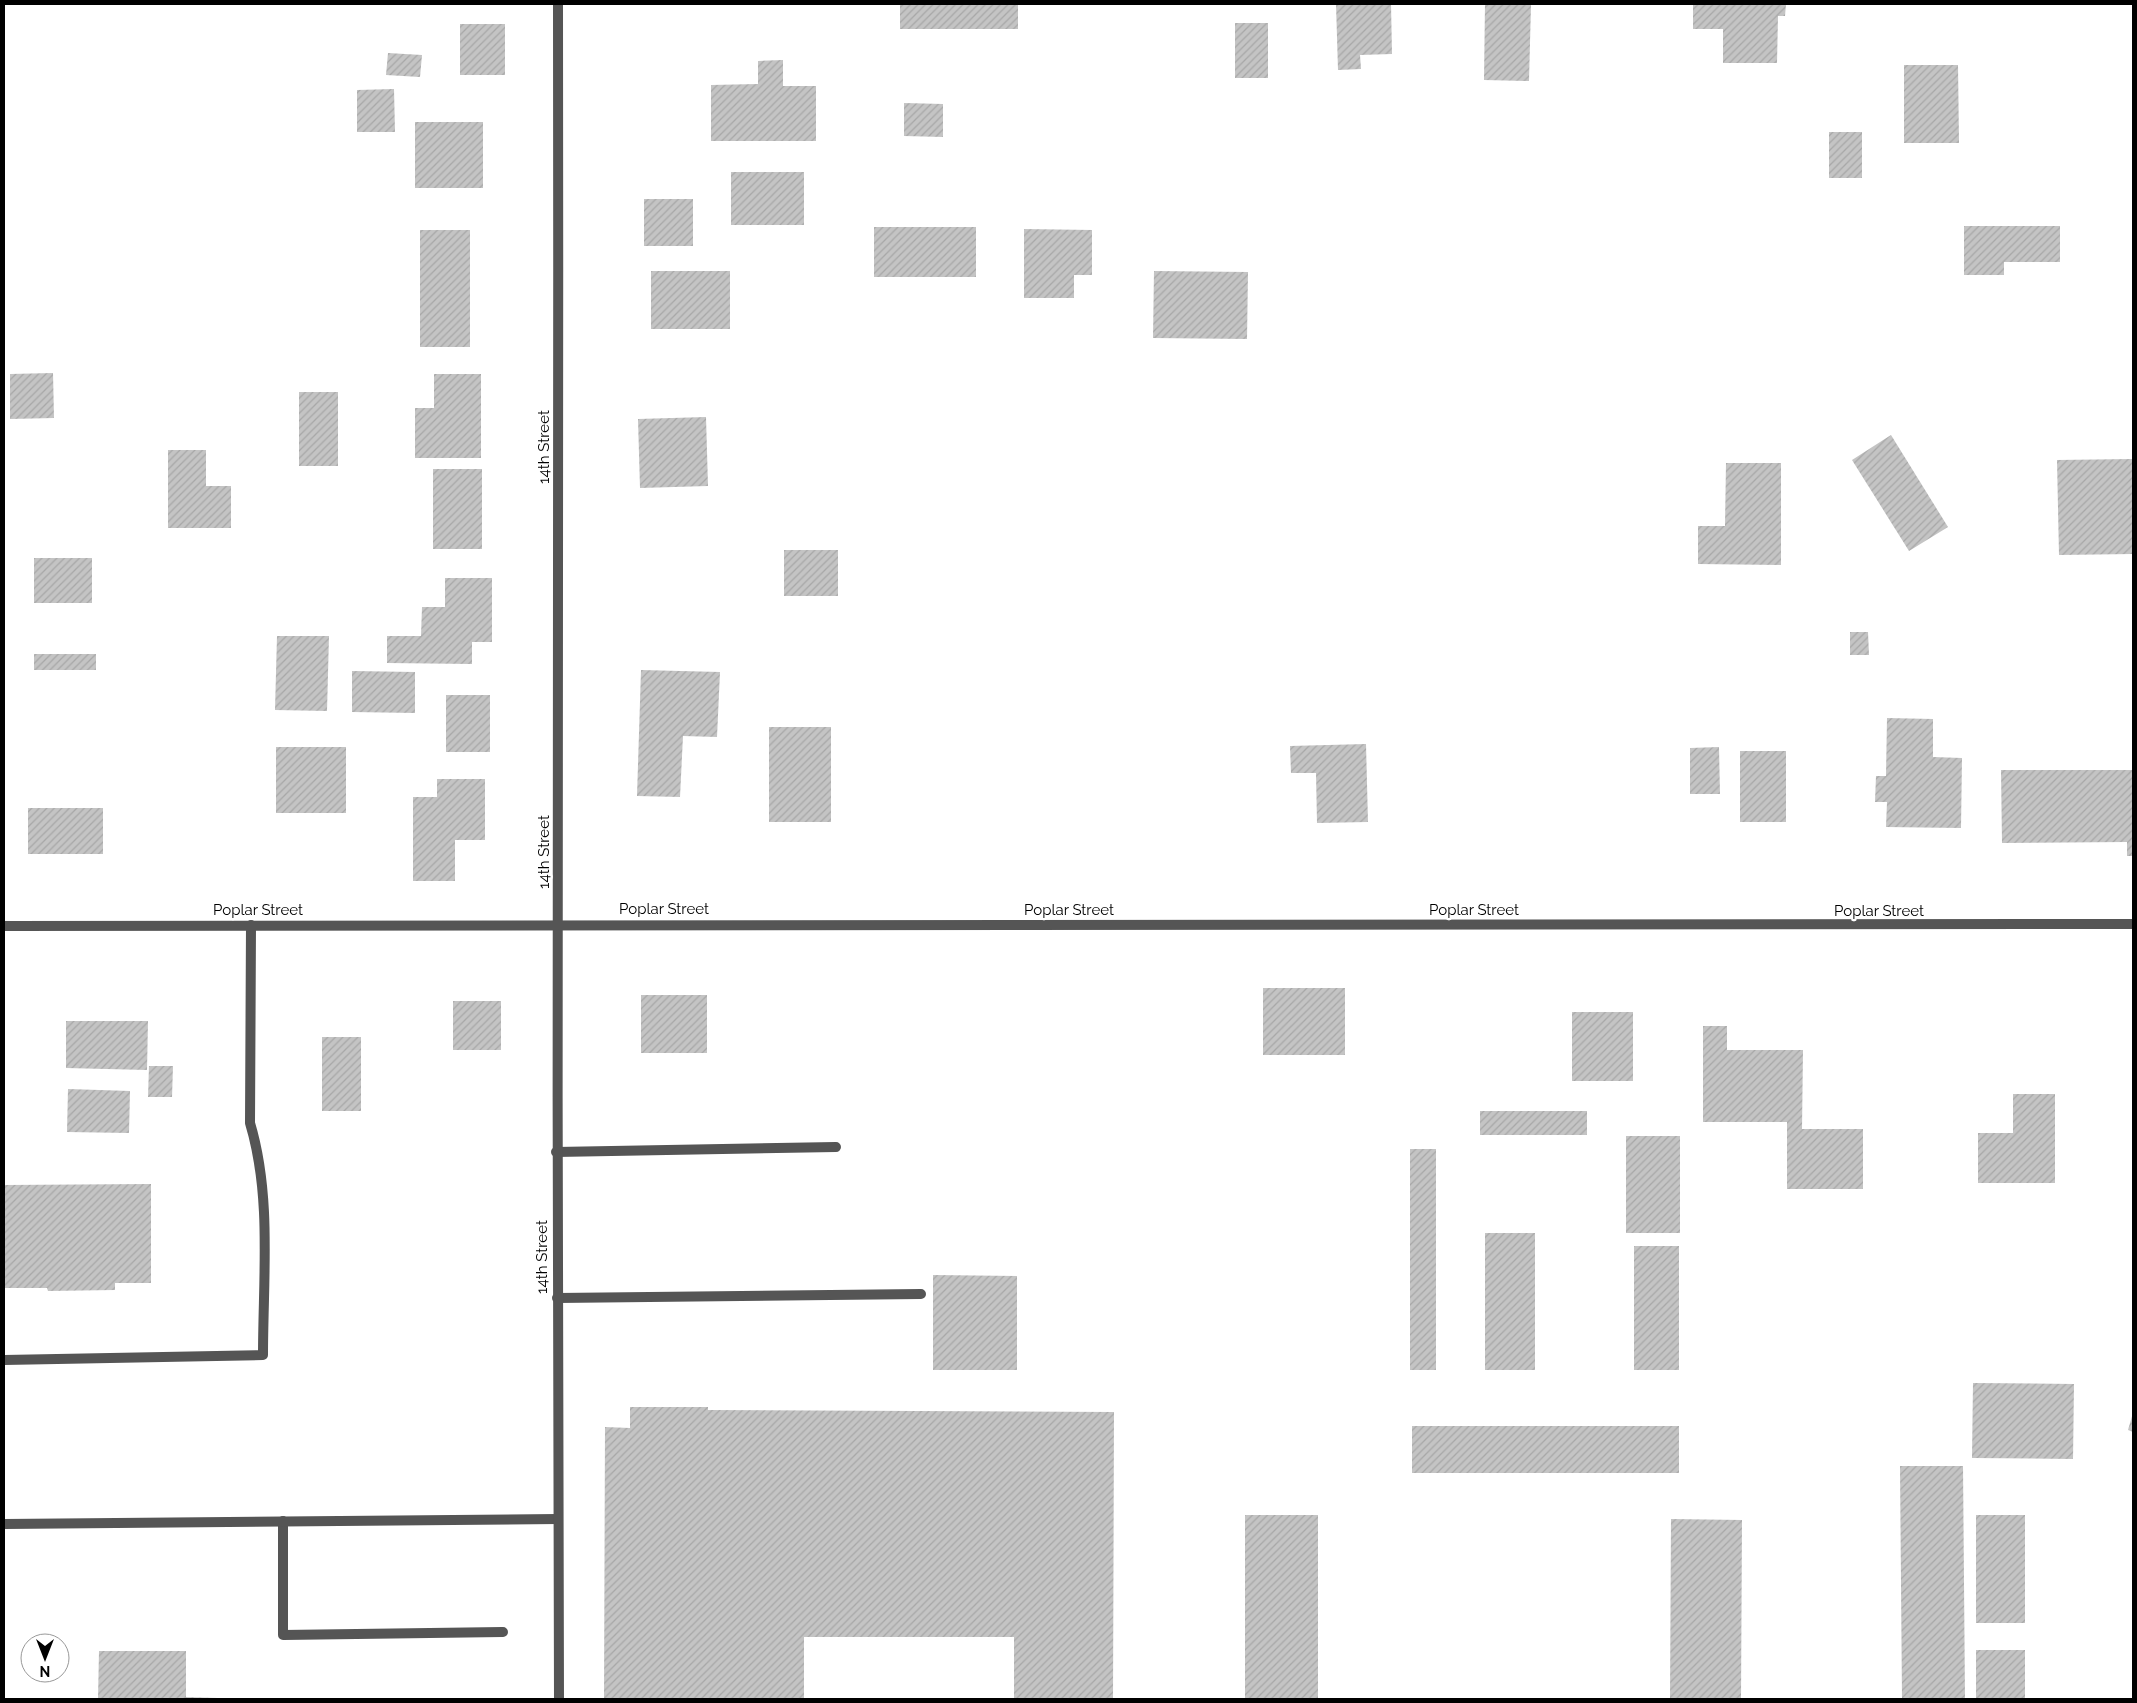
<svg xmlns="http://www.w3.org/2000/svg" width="2137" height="1703" viewBox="0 0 2137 1703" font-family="Raleway,sans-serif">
	<defs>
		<pattern id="building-hatch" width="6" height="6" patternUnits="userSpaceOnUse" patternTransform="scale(1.25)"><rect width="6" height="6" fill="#c4c4c4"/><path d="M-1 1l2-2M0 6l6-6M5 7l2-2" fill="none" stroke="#a7a7a7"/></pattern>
	</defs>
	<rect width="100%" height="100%" fill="#fff"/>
	<g fill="url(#building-hatch)">
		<rect x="900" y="4" width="118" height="25"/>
		<path d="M 1336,4 L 1391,4 L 1392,54 L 1360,55 L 1361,69 L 1338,70 Z"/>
		<path d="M 1485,4 L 1531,4 L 1529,81 L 1484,80 Z"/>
		<path d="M 1693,4 L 1786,4 L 1785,16 L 1778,16 L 1777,63 L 1723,63 L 1723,29 L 1693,29 Z"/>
		<rect x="1235" y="23" width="33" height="55"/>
		<rect x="460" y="24" width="45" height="51"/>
		<path d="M 388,53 L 422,55 L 420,77 L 386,75 Z"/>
		<path d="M 783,60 L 783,86 L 816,86 L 816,141 L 711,141 L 711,85 L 758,84 L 758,61 Z"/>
		<path d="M 1904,65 L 1958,65 L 1959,143 L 1904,143 Z"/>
		<path d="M 394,89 L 395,132 L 357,132 L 357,90 Z"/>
		<path d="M 904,103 L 943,104 L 943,137 L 904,136 Z"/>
		<rect x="415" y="122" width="68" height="66"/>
		<rect x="1829" y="132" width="33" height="46"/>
		<rect x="731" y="172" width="73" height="53"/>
		<rect x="644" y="199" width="49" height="47"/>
		<path d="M 1964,226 L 2060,226 L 2060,262 L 2004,262 L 2004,275 L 1964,275 Z"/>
		<rect x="874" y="227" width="102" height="50"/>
		<path d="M 1024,229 L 1092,230 L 1092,275 L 1074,275 L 1074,298 L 1024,298 Z"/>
		<rect x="420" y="230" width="50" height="117"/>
		<rect x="651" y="271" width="79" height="58"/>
		<path d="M 1154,271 L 1248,272 L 1247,339 L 1153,338 Z"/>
		<path d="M 53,373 L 54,418 L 10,419 L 10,374 Z"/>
		<path d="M 434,374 L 481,374 L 481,458 L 415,458 L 415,408 L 434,408 Z"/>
		<rect x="299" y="392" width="39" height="74"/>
		<path d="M 706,417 L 708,486 L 640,488 L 638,419 Z"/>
		<path d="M 1891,435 L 1948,527 L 1909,551 L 1852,460 Z"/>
		<path d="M 168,450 L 206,450 L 206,486 L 231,486 L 231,528 L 168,528 Z"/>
		<path d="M 2133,459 L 2133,554 L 2059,555 L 2057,460 Z"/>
		<path d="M 1726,463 L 1781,463 L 1781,565 L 1698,564 L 1698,526 L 1725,526 Z"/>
		<rect x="433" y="469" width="49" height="80"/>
		<rect x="784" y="550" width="54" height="46"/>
		<rect x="34" y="558" width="58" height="45"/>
		<path d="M 445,578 L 492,578 L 492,642 L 472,642 L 472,664 L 387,663 L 387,636 L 421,636 L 422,607 L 445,607 Z"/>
		<path d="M 1850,632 L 1868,632 L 1869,655 L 1850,655 Z"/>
		<path d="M 277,636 L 329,636 L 327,711 L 275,710 Z"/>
		<rect x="34" y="654" width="62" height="16"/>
		<path d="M 641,670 L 720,672 L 717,737 L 683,736 L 680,797 L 637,796 Z"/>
		<path d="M 352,671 L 415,672 L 415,713 L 352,712 Z"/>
		<rect x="446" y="695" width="44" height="57"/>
		<path d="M 1887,718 L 1933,719 L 1933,757 L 1962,758 L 1961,828 L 1886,827 L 1887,802 L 1875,802 L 1876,776 L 1886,776 Z"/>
		<rect x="769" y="727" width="62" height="95"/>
		<path d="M 1366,744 L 1368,822 L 1317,823 L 1316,773 L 1291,773 L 1290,746 Z"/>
		<rect x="276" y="747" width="70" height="66"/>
		<path d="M 1719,747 L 1720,794 L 1690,794 L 1690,748 Z"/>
		<rect x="1740" y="751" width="46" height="71"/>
		<path d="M 2001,770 L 2133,770 L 2133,856 L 2127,856 L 2127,842 L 2002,843 Z"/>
		<path d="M 437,779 L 485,779 L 485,840 L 455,840 L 455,881 L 413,881 L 413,797 L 437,797 Z"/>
		<rect x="28" y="808" width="75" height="46"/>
		<rect x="1263" y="988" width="82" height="67"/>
		<rect x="641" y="995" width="66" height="58"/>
		<rect x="453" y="1001" width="48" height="49"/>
		<rect x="1572" y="1012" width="61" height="69"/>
		<path d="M 66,1021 L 148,1021 L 147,1070 L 66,1068 Z"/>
		<path d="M 1703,1026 L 1727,1026 L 1727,1050 L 1803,1050 L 1802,1129 L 1863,1129 L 1863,1189 L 1787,1189 L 1787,1122 L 1703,1122 Z"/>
		<rect x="322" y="1037" width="39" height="74"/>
		<path d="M 149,1066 L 173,1066 L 172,1097 L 148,1097 Z"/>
		<path d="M 68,1089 L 130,1091 L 129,1133 L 67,1132 Z"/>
		<path d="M 2013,1094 L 2055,1094 L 2055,1183 L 1978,1183 L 1978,1133 L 2013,1133 Z"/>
		<rect x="1480" y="1111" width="107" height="24"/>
		<rect x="1626" y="1136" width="54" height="97"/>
		<rect x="1410" y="1149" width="26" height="221"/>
		<path d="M 151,1184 L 151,1283 L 115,1283 L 115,1290 L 48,1291 L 47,1288 L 4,1288 L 4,1185 Z"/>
		<rect x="1485" y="1233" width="50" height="137"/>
		<rect x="1634" y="1246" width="45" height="124"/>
		<path d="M 933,1275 L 1017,1276 L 1017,1370 L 933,1370 Z"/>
		<path d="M 1973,1383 L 2074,1384 L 2073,1459 L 1972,1458 Z"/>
		<path d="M 630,1407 L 708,1407 L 708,1410 L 1114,1412 L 1113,1699 L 1014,1699 L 1014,1637 L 804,1637 L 804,1699 L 604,1699 L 605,1427 L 630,1428 Z"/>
		<path d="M 2133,1413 L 2133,1432 L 2128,1430 Z"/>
		<rect x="1412" y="1426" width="267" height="47"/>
		<path d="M 1900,1466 L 1963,1466 L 1965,1699 L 1902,1699 Z"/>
		<rect x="1245" y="1515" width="73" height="184"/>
		<rect x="1976" y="1515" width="49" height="108"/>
		<path d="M 1671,1519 L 1742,1520 L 1741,1699 L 1670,1699 Z"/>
		<rect x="1976" y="1650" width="49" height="49"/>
		<path d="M 99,1651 L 186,1651 L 186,1697 L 249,1699 L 98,1699 Z"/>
	</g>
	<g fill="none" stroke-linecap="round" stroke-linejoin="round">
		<g stroke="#555" stroke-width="10">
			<path d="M 556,1152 L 836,1147"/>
			<path d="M 557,1298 L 921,1294"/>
			<path d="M 4,1360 L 263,1355 C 263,1279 272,1196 250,1123 L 251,925"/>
			<path d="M 283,1521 L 283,1635 L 503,1632"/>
			<path d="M 4,1524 L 558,1519"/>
		</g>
		<g stroke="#555" stroke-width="10">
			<path d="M 558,4 C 559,569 556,1134 559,1699"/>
			<path d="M 4,926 L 2133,924"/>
		</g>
	</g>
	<g text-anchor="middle" stroke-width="4.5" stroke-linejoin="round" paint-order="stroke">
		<g font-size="15" fill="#000" stroke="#fff">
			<text transform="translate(544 447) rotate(-90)" y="5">14th Street</text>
			<text transform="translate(544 852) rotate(-90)" y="5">14th Street</text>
			<text x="664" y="914">Poplar Street</text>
			<text x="258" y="915">Poplar Street</text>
			<text x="1069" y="915">Poplar Street</text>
			<text x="1474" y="915">Poplar Street</text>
			<text x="1879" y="916">Poplar Street</text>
			<text transform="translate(542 1257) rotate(-90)" y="5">14th Street</text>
		</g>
	</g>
	<rect width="2137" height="1703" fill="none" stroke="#000000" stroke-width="10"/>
	<g transform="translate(45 1658) rotate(180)"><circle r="24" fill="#ffffff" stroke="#999999"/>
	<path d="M0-4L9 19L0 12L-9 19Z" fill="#000000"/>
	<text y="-8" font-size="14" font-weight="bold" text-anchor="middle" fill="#000000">N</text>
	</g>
</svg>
